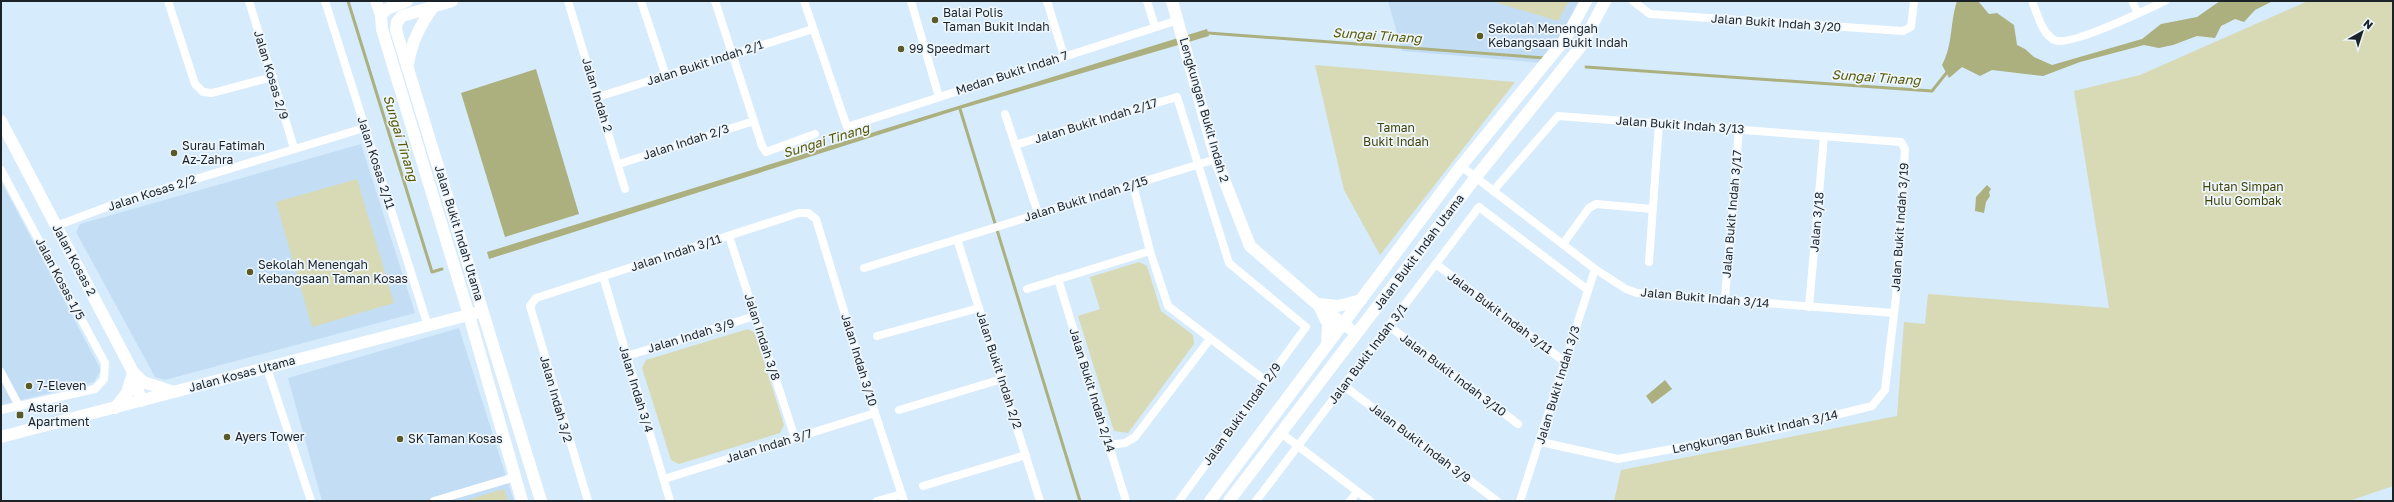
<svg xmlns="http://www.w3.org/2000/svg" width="2394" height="502" viewBox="0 0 2394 502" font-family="'Golos Text',sans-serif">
	<rect width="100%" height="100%" fill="#d6ebfc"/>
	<g fill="#c3def4">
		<path d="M 1388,1 L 1581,1 L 1571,22 L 1543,63 L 1402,51 Z"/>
		<path d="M 361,144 L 415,313 L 165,380 L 155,377 L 76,232 L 80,224 Z"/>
		<path d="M 1,181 L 101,370 L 94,382 L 1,405 Z"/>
		<path d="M 459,328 L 514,501 L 322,501 L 288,378 Z"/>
	</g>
	<g fill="#d7dab5">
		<path d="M 1491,1 L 1569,1 L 1558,21 Z"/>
		<path d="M 2308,1 L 2393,1 L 2393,486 L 2349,501 L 1614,501 L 1621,470 L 1897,416 L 1904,322 L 1925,324 L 1928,294 L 2109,308 L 2074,91 L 2140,75 Z"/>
		<path d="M 1315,65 L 1515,82 L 1380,255 L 1344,190 Z"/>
		<path d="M 357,179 L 394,303 L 312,327 L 276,202 Z"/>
		<path d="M 1139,262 L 1147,266 L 1161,311 L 1193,335 L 1194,344 L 1128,433 L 1114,431 L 1078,316 L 1100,309 L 1090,277 Z"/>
		<path d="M 748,329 L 755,333 L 784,425 L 780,433 L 679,464 L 671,460 L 642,368 L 646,360 Z"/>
		<path d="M 504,489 L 508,501 L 464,501 Z"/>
	</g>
	<g fill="#acb07f">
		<path d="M 1957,1 L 1978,1 L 1989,14 L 1997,13 L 2014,25 L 2017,45 L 2025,49 L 2034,57 L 2052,65 L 2142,39 L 2161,24 L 2197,17 L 2220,1 L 2273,1 L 2255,10 L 2244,22 L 2235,19 L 2221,26 L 2215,38 L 2197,36 L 2173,45 L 2159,48 L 2144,45 L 2080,62 L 2043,76 L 1992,70 L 1980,76 L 1962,67 L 1949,78 L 1942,65 C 1953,45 1950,22 1957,1 Z"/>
		<path d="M 1207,29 L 1209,36 L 960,109 L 489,259 L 487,252 Z"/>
		<path d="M 536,69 L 579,214 L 505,237 L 461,93 Z"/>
		<path d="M 1987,185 L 1991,189 L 1989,192 L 1990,196 L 1986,202 L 1984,213 L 1975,211 L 1976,197 Z"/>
		<path d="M 1665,380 L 1672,389 L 1652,404 L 1646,396 Z"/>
	</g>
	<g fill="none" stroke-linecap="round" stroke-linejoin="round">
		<g stroke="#acb07f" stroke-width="3">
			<path d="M 348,1 L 432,272 L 442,269"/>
			<path d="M 1208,33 L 1545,58"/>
			<path d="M 1586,67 L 1932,91 L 1948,71"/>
			<path d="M 960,109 L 1080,501"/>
		</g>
		<g stroke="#fff" stroke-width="8">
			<path d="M 168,1 L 195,84 L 203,92 L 212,93 L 273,77"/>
			<path d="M 249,1 L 294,148"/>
			<path d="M 325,1 L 428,326"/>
			<path d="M 568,1 L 625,189"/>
			<path d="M 641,1 L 666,76"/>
			<path d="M 715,1 L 762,146 L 766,152 L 815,134"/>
			<path d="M 804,1 L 847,127 L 1178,20"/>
			<path d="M 911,1 L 939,97"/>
			<path d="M 1047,1 L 1064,56"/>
			<path d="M 1147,1 L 1155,27"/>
			<path d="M 1633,1 L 1650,14 L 1903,31 L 1911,27 L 1914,1"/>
			<path d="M 2032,1 C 2038,15 2041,32 2054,40 C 2068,48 2148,9 2165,1"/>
			<path d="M 2132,1 L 2138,13"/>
			<path d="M 598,97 L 813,29"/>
			<path d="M 1005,114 L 1038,213"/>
			<path d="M 1015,145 L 1177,97 L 1229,263 L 1306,327 L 1179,501"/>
			<path d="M 619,164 L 754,121"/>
			<path d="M 1461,166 L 1595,269 L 1626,289 L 1637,293 L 1894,313"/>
			<path d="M 1,170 L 105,363 L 104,379 L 95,389 L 1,410"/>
			<path d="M 1133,185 L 1150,251 L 1168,306 L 1266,381"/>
			<path d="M 1493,191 L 1558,116 L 1901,142 L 1905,149 L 1896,297 L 1885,390 L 1872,406 L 1779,429 L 1618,459 L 1541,442"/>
			<path d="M 56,226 L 120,202 L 364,128"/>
			<path d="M 729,236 L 795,438"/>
			<path d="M 957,239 L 1040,501"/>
			<path d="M 1563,244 L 1589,208 L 1596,204 L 1652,209"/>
			<path d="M 1649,262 L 1659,123"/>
			<path d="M 1436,264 L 1565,362"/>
			<path d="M 864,268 L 1216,159"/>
			<path d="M 603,276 L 670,501"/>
			<path d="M 1058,279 L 1126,501"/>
			<path d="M 1027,289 L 1150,251"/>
			<path d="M 1725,298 L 1739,129"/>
			<path d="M 1809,307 L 1824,137"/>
			<path d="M 1389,326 L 1518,424"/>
			<path d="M 877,336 L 979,308"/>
			<path d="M 627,356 L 755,316"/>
			<path d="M 267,368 L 311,501"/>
			<path d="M 1,372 L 19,406"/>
			<path d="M 1344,386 L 1497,501"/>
			<path d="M 899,410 L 1002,379"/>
			<path d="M 1281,433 L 1370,501"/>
			<path d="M 1108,445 L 1125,443 L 1135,437 L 1210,339"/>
			<path d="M 664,479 L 875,413"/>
			<path d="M 923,486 L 1026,455"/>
			<path d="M 434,501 L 515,477"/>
			<path d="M 588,501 L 530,306 L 536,298 L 799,213 L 808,213 L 816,219 L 875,413 L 904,501"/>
			<path d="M 877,501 L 902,494"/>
			<path d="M 1256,501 L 1479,207 L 1588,290"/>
			<path d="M 1350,501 L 1357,492"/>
			<path d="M 1520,501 L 1595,269"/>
		</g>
		<g stroke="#fff" stroke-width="12">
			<path d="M 376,1 L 381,15 L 382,29 L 469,315 L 522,501"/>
			<path d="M 452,1 L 402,16 L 397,22 L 396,30 L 541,501"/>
			<path d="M 1172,1 L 1216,159 L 1250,246 L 1317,304 L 1349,328"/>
			<path d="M 381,15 L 387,9 L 407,1"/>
			<path d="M 408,64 C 412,41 420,25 434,6"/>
			<path d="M 1,121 L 133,372 L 141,401"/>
			<path d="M 1318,304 L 1338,306 L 1361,300"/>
			<path d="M 1320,308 L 1328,324 L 1327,345"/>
			<path d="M 134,373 L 143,382 L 174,392"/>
			<path d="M 115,408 L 127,393 L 133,373"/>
			<path d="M 1,437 L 476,313"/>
			<path d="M 1210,501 L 1461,166 L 1566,38 L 1586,1"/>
			<path d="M 1229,501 L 1476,177 L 1581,46 L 1605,1"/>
		</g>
	</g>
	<g fill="#585a27" stroke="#eef6fd" stroke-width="1.5">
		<circle cx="935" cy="20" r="4"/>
		<circle cx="1480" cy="36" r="4"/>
		<circle cx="901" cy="49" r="4"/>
		<circle cx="174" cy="153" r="4"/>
		<circle cx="250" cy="272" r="4"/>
		<circle cx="29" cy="386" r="4"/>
		<rect x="16" y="411" width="8" height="8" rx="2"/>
		<circle cx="227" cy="437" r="4"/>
		<circle cx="400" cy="439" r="4"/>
	</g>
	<g text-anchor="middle" stroke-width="3.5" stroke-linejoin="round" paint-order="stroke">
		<g font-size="12" fill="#1b2329" stroke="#eef6fd" text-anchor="start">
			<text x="943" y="17">Balai Polis<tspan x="943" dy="14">Taman Bukit Indah</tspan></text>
			<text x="1488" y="33">Sekolah Menengah<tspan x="1488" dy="14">Kebangsaan Bukit Indah</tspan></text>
			<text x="909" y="53">99 Speedmart</text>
			<text x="182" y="150">Surau Fatimah<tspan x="182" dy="14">Az-Zahra</tspan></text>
			<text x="258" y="269">Sekolah Menengah<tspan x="258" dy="14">Kebangsaan Taman Kosas</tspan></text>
			<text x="37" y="390">7-Eleven</text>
			<text x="28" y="412">Astaria<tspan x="28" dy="14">Apartment</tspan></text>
			<text x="235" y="441">Ayers Tower</text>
			<text x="408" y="443">SK Taman Kosas</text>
		</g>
		<g font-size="12" fill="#1b2329" stroke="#eef6fd">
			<text transform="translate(1776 23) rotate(4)" y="4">Jalan Bukit Indah 3/20</text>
			<text transform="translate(705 63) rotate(-18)" y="4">Jalan Bukit Indah 2/1</text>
			<text transform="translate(1012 73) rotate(-18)" y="4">Medan Bukit Indah 7</text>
			<text transform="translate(271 75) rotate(73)" y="4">Jalan Kosas 2/9</text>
			<text transform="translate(597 95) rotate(73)" y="4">Jalan Indah 2</text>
			<text transform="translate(1204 110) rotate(74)" y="4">Lengkungan Bukit Indah 2</text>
			<text transform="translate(1096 121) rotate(-17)" y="4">Jalan Bukit Indah 2/17</text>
			<text transform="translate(1680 125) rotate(4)" y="4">Jalan Bukit Indah 3/13</text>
			<text transform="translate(686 142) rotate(-18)" y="4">Jalan Indah 2/3</text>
			<text transform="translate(376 163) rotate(72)" y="4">Jalan Kosas 2/11</text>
			<text transform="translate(152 193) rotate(-18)" y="4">Jalan Kosas 2/2</text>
			<text transform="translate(1086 199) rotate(-17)" y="4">Jalan Bukit Indah 2/15</text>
			<text transform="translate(1732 214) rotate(-85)" y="4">Jalan Bukit Indah 3/17</text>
			<text transform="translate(1817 222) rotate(-85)" y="4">Jalan 3/18</text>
			<text transform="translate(1900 227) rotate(-86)" y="4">Jalan Bukit Indah 3/19</text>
			<text transform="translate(459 233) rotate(73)" y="4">Jalan Bukit Indah Utama</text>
			<text transform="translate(1419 252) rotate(-53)" y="4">Jalan Bukit Indah Utama</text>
			<text transform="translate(676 253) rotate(-18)" y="4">Jalan Indah 3/11</text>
			<text transform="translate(74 260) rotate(62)" y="4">Jalan Kosas 2</text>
			<text transform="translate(60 279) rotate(62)" y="4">Jalan Kosas 1/5</text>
			<text transform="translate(1705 298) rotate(5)" y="4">Jalan Bukit Indah 3/14</text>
			<text transform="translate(1500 313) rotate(37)" y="4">Jalan Bukit Indah 3/11</text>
			<text transform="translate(691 336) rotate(-17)" y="4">Jalan Indah 3/9</text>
			<text transform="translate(762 337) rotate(72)" y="4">Jalan Indah 3/8</text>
			<text transform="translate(1368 354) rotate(-53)" y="4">Jalan Bukit Indah 3/1</text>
			<text transform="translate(859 360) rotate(73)" y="4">Jalan Indah 3/10</text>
			<text transform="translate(999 370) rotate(72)" y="4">Jalan Bukit Indah 2/2</text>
			<text transform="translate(242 374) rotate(-15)" y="4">Jalan Kosas Utama</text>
			<text transform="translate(1453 375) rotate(37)" y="4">Jalan Bukit Indah 3/10</text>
			<text transform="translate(1558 385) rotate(-73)" y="4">Jalan Bukit Indah 3/3</text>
			<text transform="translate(636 389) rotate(73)" y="4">Jalan Indah 3/4</text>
			<text transform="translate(1092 390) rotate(73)" y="4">Jalan Bukit Indah 2/14</text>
			<text transform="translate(556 399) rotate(74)" y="4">Jalan Indah 3/2</text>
			<text transform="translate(1242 414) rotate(-54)" y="4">Jalan Bukit Indah 2/9</text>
			<text transform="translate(1755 432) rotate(-12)" y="4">Lengkungan Bukit Indah 3/14</text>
			<text transform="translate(1420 443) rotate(37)" y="4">Jalan Bukit Indah 3/9</text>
			<text transform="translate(769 446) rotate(-17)" y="4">Jalan Indah 3/7</text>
		</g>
		<g font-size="12" fill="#424407" stroke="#eef6fd">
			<text x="1396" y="132">Taman<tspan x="1396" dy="14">Bukit Indah</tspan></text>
			<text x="2243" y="191">Hutan Simpan<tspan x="2243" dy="14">Hulu Gombak</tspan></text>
		</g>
		<g font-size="13" font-style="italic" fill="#575905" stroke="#eef6fd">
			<text transform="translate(1377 35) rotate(4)" y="5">Sungai Tinang</text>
			<text transform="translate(1876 77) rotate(4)" y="5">Sungai Tinang</text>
			<text transform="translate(401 138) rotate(73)" y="5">Sungai Tinang</text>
			<text transform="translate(826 140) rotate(-17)" y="5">Sungai Tinang</text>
		</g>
	</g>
	<rect width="2394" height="502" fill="none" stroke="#1b2329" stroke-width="4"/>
	<g transform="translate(2362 32) rotate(39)" stroke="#eef6fd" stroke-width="3" paint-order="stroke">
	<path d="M0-3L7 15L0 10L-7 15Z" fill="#1b2329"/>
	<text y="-6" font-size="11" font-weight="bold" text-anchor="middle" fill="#1b2329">N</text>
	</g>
</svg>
